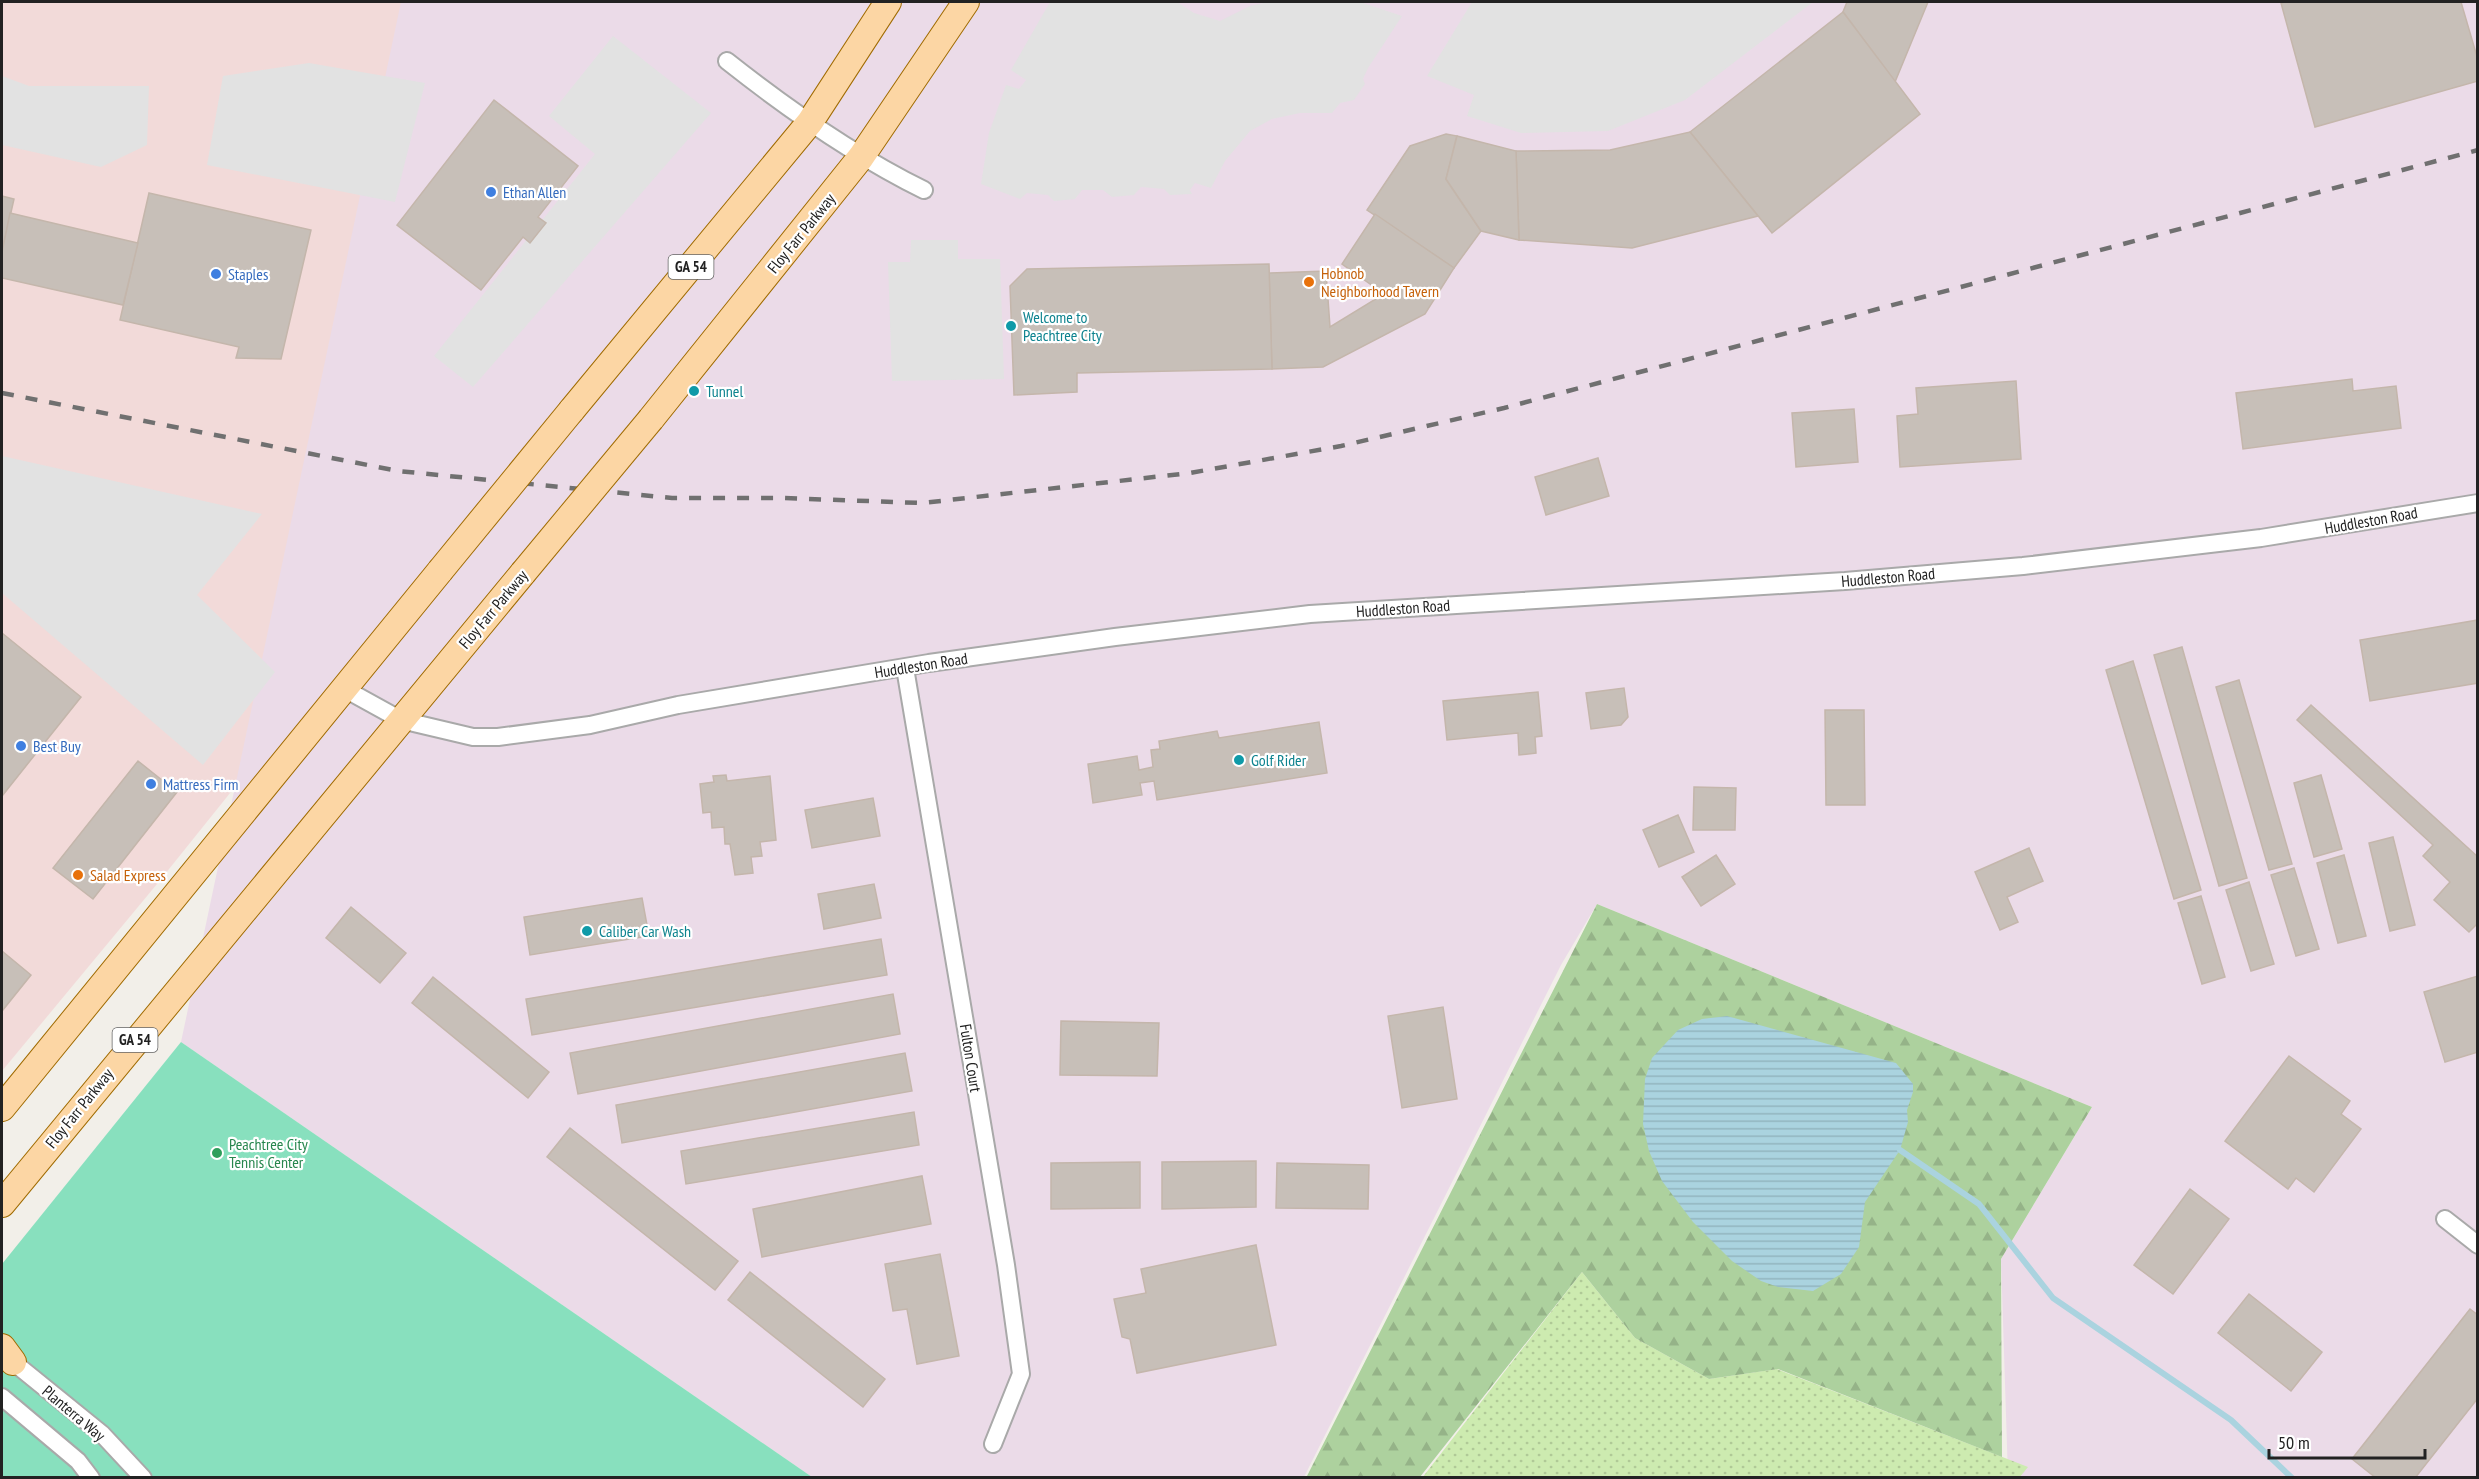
<svg xmlns="http://www.w3.org/2000/svg" width="2479" height="1479" viewBox="0 0 2479 1479" font-family="'PT Sans Narrow',sans-serif">
	<defs>
		<pattern id="grass-dots" width="8" height="8" patternUnits="userSpaceOnUse" patternTransform="scale(1.5)"><rect width="8" height="8" fill="#cdebb0"/><path d="M2 2h.1M6 6h.1" fill="none" stroke="#b0c997" stroke-width="1.8" stroke-linecap="round"/></pattern>
		<pattern id="forest-firs" width="22" height="20" patternUnits="userSpaceOnUse" patternTransform="scale(1.5)"><rect width="22" height="20" fill="#add19e"/><path d="M5 1l3.5 6h-7zM16 11l3.5 6h-7z" fill="#95b388"/></pattern>
		<pattern id="water-rules" width="6" height="5" patternUnits="userSpaceOnUse" patternTransform="scale(1.5)"><rect width="6" height="5" fill="#aad3df"/><path d="M0 2.5h6" fill="none" stroke="#92b5bf"/></pattern>
	</defs>
	<rect width="100%" height="100%" fill="#f2efe9"/>
	<path fill="#f2dad9" d="M 2,2 L 840,2 L 752,143 L 157,884 L 2,1071 Z"/>
	<path fill="#ebdbe8" d="M 401,2 L 2477,2 L 2477,1477 L 2008,1477 L 2001,1259 L 2092,1107 L 1597,904 L 1561,965 L 1304,1477 L 812,1477 L 181,1042 Z"/>
	<path fill="url(#grass-dots)" d="M 1582,1272 L 1635,1338 L 1709,1379 L 1777,1369 L 2028,1467 L 2019,1478 L 1422,1478 Z"/>
	<path fill="url(#forest-firs)" d="M 1597,904 L 2092,1107 L 2001,1259 L 2002,1457 L 1778,1369 L 1709,1379 L 1635,1338 L 1582,1272 L 1420,1477 L 1306,1478 Z"/>
	<path fill="#88e0be" d="M 181,1042 L 812,1477 L 2,1478 L 2,1264 Z"/>
	<g fill="#e2e2e2">
		<path d="M 1050,2 L 1177,2 L 1194,13 L 1220,21 L 1250,6 L 1268,2 L 1360,2 L 1402,16 L 1368,68 L 1363,79 L 1365,84 L 1354,100 L 1340,103 L 1332,113 L 1300,113 L 1272,119 L 1250,131 L 1225,161 L 1211,188 L 1195,183 L 1190,190 L 1192,194 L 1170,195 L 1164,189 L 1141,187 L 1134,195 L 1112,197 L 1103,190 L 1082,190 L 1075,199 L 1054,201 L 1048,195 L 1027,193 L 1020,199 L 981,184 L 989,133 L 1006,85 L 1019,89 L 1026,80 L 1011,70 Z"/>
		<path d="M 1472,2 L 1813,2 L 1685,100 L 1608,131 L 1521,133 L 1467,116 L 1474,95 L 1427,76 Z"/>
		<path d="M 613,36 L 711,113 L 473,387 L 434,356 L 595,154 L 549,116 Z"/>
		<path d="M 309,63 L 425,83 L 395,202 L 207,165 L 223,76 Z"/>
		<path d="M 2,76 L 29,86 L 149,86 L 147,145 L 101,167 L 2,145 Z"/>
		<path d="M 911,240 L 958,240 L 958,259 L 1000,259 L 1004,379 L 892,381 L 888,262 L 910,262 Z"/>
		<path d="M 2,456 L 262,514 L 197,595 L 275,672 L 203,765 L 2,593 Z"/>
	</g>
	<path fill="url(#water-rules)" d="M 1727,1016 L 1896,1063 L 1913,1084 L 1913,1092 L 1907,1110 L 1908,1122 L 1900,1150 L 1865,1202 L 1859,1247 L 1841,1274 L 1813,1291 L 1778,1287 L 1761,1281 L 1732,1261 L 1693,1222 L 1662,1181 L 1649,1151 L 1643,1124 L 1645,1079 L 1652,1058 L 1678,1030 L 1702,1019 Z"/>
	<g fill="none" stroke-linecap="round" stroke-linejoin="round">
		<path stroke="#aad3df" stroke-width="6" d="M 1900,1150 L 1979,1204 L 2053,1298 L 2231,1420 L 2292,1478"/>
	</g>
	<g fill="#c7bfb8" stroke="#c4b6ab" stroke-width="1.5">
		<path d="M 1847,2 L 1928,2 L 1895,82 L 1843,12 Z"/>
		<path d="M 2285,2 L 2461,2 L 2478,60 L 2478,81 L 2315,127 L 2281,3 Z"/>
		<path d="M 1843,12 L 1920,114 L 1772,233 L 1690,132 Z"/>
		<path d="M 494,100 L 578,166 L 538,217 L 546,223 L 530,243 L 523,237 L 481,290 L 397,225 Z"/>
		<path d="M 1690,132 L 1758,216 L 1632,248 L 1519,240 L 1516,151 L 1610,150 Z"/>
		<path d="M 1446,134 L 1457,136 L 1446,179 L 1481,231 L 1454,268 L 1367,210 L 1410,146 Z"/>
		<path d="M 1457,136 L 1516,151 L 1519,240 L 1481,231 L 1446,179 Z"/>
		<path d="M 149,193 L 311,230 L 281,359 L 236,358 L 239,347 L 120,320 Z"/>
		<path d="M 2,196 L 14,199 L 2,252 Z"/>
		<path d="M 10,213 L 138,243 L 123,305 L 2,278 L 2,252 Z"/>
		<path d="M 1375,214 L 1454,268 L 1425,314 L 1323,367 L 1272,369 L 1269,273 L 1326,271 L 1330,327 L 1384,294 L 1342,264 Z"/>
		<path d="M 1269,264 L 1272,369 L 1077,373 L 1077,392 L 1014,395 L 1010,286 L 1027,269 Z"/>
		<path d="M 2352,379 L 2353,391 L 2396,386 L 2401,428 L 2243,449 L 2236,393 Z"/>
		<path d="M 2016,381 L 2021,459 L 1900,467 L 1897,416 L 1918,414 L 1916,388 Z"/>
		<path d="M 1854,409 L 1858,462 L 1796,467 L 1792,413 Z"/>
		<path d="M 1598,458 L 1609,496 L 1546,515 L 1535,477 Z"/>
		<path d="M 2478,620 L 2478,683 L 2370,701 L 2360,640 Z"/>
		<path d="M 2,633 L 81,697 L 2,796 Z"/>
		<path d="M 2182,647 L 2247,878 L 2219,886 L 2154,655 Z"/>
		<path d="M 2133,661 L 2201,890 L 2174,899 L 2106,670 Z"/>
		<path d="M 2239,680 L 2292,864 L 2269,870 L 2216,687 Z"/>
		<path d="M 1624,688 L 1628,717 L 1621,725 L 1591,729 L 1586,693 Z"/>
		<path d="M 1538,692 L 1542,736 L 1535,737 L 1536,753 L 1519,755 L 1518,733 L 1447,740 L 1443,701 Z"/>
		<path d="M 2311,705 L 2478,857 L 2478,923 L 2469,932 L 2434,900 L 2450,882 L 2423,856 L 2433,845 L 2297,720 Z"/>
		<path d="M 1825,710 L 1864,710 L 1865,805 L 1826,805 Z"/>
		<path d="M 1319,722 L 1327,773 L 1157,800 L 1154,781 L 1140,783 L 1142,795 L 1093,803 L 1088,764 L 1137,756 L 1139,770 L 1153,767 L 1151,750 L 1160,749 L 1159,741 L 1217,731 L 1219,738 Z"/>
		<path d="M 138,761 L 177,792 L 93,899 L 53,868 Z"/>
		<path d="M 726,775 L 727,781 L 770,776 L 776,840 L 760,842 L 762,856 L 751,857 L 753,873 L 735,875 L 730,844 L 725,844 L 724,827 L 712,828 L 711,812 L 703,813 L 700,784 L 714,782 L 713,776 Z"/>
		<path d="M 2321,775 L 2342,849 L 2314,857 L 2294,783 Z"/>
		<path d="M 1694,787 L 1736,788 L 1735,830 L 1693,830 Z"/>
		<path d="M 873,798 L 880,836 L 812,848 L 805,810 Z"/>
		<path d="M 1678,815 L 1694,852 L 1659,867 L 1643,830 Z"/>
		<path d="M 2393,837 L 2415,925 L 2390,931 L 2369,843 Z"/>
		<path d="M 2029,848 L 2043,881 L 2007,897 L 2018,922 L 2000,930 L 1975,872 Z"/>
		<path d="M 1716,855 L 1735,884 L 1701,906 L 1682,877 Z"/>
		<path d="M 2344,855 L 2366,936 L 2338,943 L 2317,863 Z"/>
		<path d="M 2294,868 L 2319,949 L 2296,956 L 2271,875 Z"/>
		<path d="M 2249,882 L 2274,964 L 2251,971 L 2226,890 Z"/>
		<path d="M 874,884 L 881,918 L 824,929 L 818,894 Z"/>
		<path d="M 2201,896 L 2225,977 L 2202,984 L 2178,903 Z"/>
		<path d="M 642,898 L 649,936 L 530,955 L 524,917 Z"/>
		<path d="M 351,907 L 406,953 L 380,983 L 326,938 Z"/>
		<path d="M 881,939 L 887,975 L 532,1035 L 526,999 Z"/>
		<path d="M 2,951 L 31,975 L 2,1011 Z"/>
		<path d="M 2478,976 L 2478,1052 L 2445,1062 L 2424,992 Z"/>
		<path d="M 433,977 L 549,1072 L 528,1098 L 412,1003 Z"/>
		<path d="M 893,994 L 900,1034 L 578,1094 L 570,1053 Z"/>
		<path d="M 1443,1007 L 1457,1099 L 1402,1108 L 1388,1016 Z"/>
		<path d="M 1061,1021 L 1159,1023 L 1157,1076 L 1060,1075 Z"/>
		<path d="M 905,1053 L 912,1091 L 622,1143 L 616,1105 Z"/>
		<path d="M 2289,1056 L 2350,1101 L 2341,1114 L 2361,1129 L 2314,1192 L 2296,1178 L 2288,1189 L 2225,1141 Z"/>
		<path d="M 914,1112 L 919,1145 L 686,1184 L 681,1151 Z"/>
		<path d="M 570,1128 L 738,1261 L 715,1290 L 547,1157 Z"/>
		<path d="M 1256,1161 L 1256,1207 L 1162,1209 L 1162,1162 Z"/>
		<path d="M 1140,1162 L 1140,1208 L 1051,1209 L 1051,1163 Z"/>
		<path d="M 1277,1163 L 1369,1165 L 1368,1209 L 1276,1208 Z"/>
		<path d="M 922,1176 L 931,1224 L 762,1257 L 753,1209 Z"/>
		<path d="M 2190,1189 L 2229,1219 L 2173,1294 L 2134,1265 Z"/>
		<path d="M 1256,1245 L 1276,1345 L 1137,1373 L 1130,1339 L 1122,1337 L 1114,1299 L 1146,1293 L 1141,1269 Z"/>
		<path d="M 940,1254 L 959,1356 L 917,1364 L 907,1309 L 893,1311 L 885,1264 Z"/>
		<path d="M 750,1272 L 885,1379 L 863,1407 L 728,1300 Z"/>
		<path d="M 2249,1294 L 2322,1352 L 2291,1391 L 2218,1333 Z"/>
		<path d="M 2470,1309 L 2478,1315 L 2478,1398 L 2415,1478 L 2376,1478 L 2352,1459 Z"/>
	</g>
	<g fill="none" stroke-linecap="round" stroke-linejoin="round">
		<g stroke="#a9a9a9" stroke-width="20">
			<g id="street">
				<path d="M 727,61 C 789,110 853,155 924,190"/>
				<path d="M 905,668 L 1006,1265 L 1021,1374 L 993,1444"/>
				<path d="M 343,688 L 401,720 L 473,737 L 498,737 L 590,725 L 678,705 L 929,663 L 1115,637 L 1310,614 L 1845,581 L 2023,566 L 2261,538 L 2478,503"/>
				<path d="M 2445,1219 L 2478,1245"/>
				<path d="M 7,1357 L 102,1434 L 143,1478"/>
				<path d="M 2,1397 L 78,1461 L 91,1478"/>
			</g>
		</g>
		<g stroke="#a06b00" stroke-width="28">
			<g id="primary">
				<path d="M 571,411 L 810,122 L 888,2"/>
				<path d="M 651,419 L 861,157 L 966,2"/>
				<path d="M 2,1108 L 440,571"/>
				<path d="M 2,1204 L 523,573"/>
				<path d="M 2,1347 L 13,1362"/>
			</g>
		</g>
		<use href="#street" stroke="#fff" stroke-width="16"/>
		<use href="#primary" stroke="#fcd6a4" stroke-width="26"/>
		<path stroke="#707070" stroke-width="4.5" stroke-dasharray="12 12" stroke-linecap="butt" d="M 2,393 L 398,471 L 672,498 L 782,498 L 922,503 L 1190,473 L 1341,446 L 1504,408 L 2478,150"/>
		<g stroke="#a06b00" stroke-width="28" stroke-linecap="butt">
			<g id="primary-bridge">
				<path d="M 440,571 L 571,411"/>
				<path d="M 523,573 L 651,419"/>
			</g>
		</g>
		<use href="#primary-bridge" stroke="#fcd6a4" stroke-width="26"/>
	</g>
	<g fill="#3f7fe0" stroke="#fff" stroke-width="2">
		<circle cx="491" cy="192" r="6"/>
		<circle cx="216" cy="274" r="6"/>
		<circle cx="21" cy="746" r="6"/>
		<circle cx="151" cy="784" r="6"/>
	</g>
	<g fill="#e8710a" stroke="#fff" stroke-width="2">
		<circle cx="1309" cy="282" r="6"/>
		<circle cx="78" cy="875" r="6"/>
	</g>
	<g fill="#0f9aa8" stroke="#fff" stroke-width="2">
		<circle cx="1011" cy="326" r="6"/>
		<circle cx="694" cy="391" r="6"/>
		<circle cx="1239" cy="760" r="6"/>
		<circle cx="587" cy="931" r="6"/>
	</g>
	<circle fill="#2e9e5b" stroke="#fff" stroke-width="2" cx="217" cy="1153" r="6"/>
	<g text-anchor="middle" stroke-width="4.5" stroke-linejoin="round" paint-order="stroke">
		<g fill="#fff" stroke="#646464" stroke-width="1.5">
			<rect x="668.5" y="255" width="45" height="24" rx="4.5"/>
			<rect x="112.5" y="1028" width="45" height="24" rx="4.5"/>
		</g>
		<g font-size="15" font-weight="bold" fill="#222">
			<text x="691" y="272">GA 54</text>
			<text x="135" y="1045">GA 54</text>
		</g>
		<g font-size="16" fill="#366cbe" stroke="#fff" text-anchor="start">
			<text x="503" y="198">Ethan Allen</text>
			<text x="228" y="280">Staples</text>
			<text x="33" y="752">Best Buy</text>
			<text x="163" y="790">Mattress Firm</text>
		</g>
		<g font-size="16" fill="#222" stroke="#fff">
			<text transform="translate(801 233) rotate(-51)" y="6">Floy Farr Parkway</text>
			<text transform="translate(2371 520) rotate(-10)" y="6">Huddleston Road</text>
			<text transform="translate(1888 577) rotate(-5)" y="6">Huddleston Road</text>
			<text transform="translate(1403 608) rotate(-4)" y="6">Huddleston Road</text>
			<text transform="translate(493 609) rotate(-50)" y="6">Floy Farr Parkway</text>
			<text transform="translate(921 665) rotate(-9)" y="6">Huddleston Road</text>
			<text transform="translate(971 1058) rotate(81)" y="6">Fulton Court</text>
			<text transform="translate(79 1108) rotate(-51)" y="6">Floy Farr Parkway</text>
			<text transform="translate(74 1413) rotate(40)" y="6">Planterra Way</text>
		</g>
		<g font-size="16" fill="#c56008" stroke="#fff" text-anchor="start">
			<text x="1321" y="279">Hobnob<tspan x="1321" dy="18">Neighborhood Tavern</tspan></text>
			<text x="90" y="881">Salad Express</text>
		</g>
		<g font-size="16" fill="#0d838f" stroke="#fff" text-anchor="start">
			<text x="1023" y="323">Welcome to<tspan x="1023" dy="18">Peachtree City</tspan></text>
			<text x="706" y="397">Tunnel</text>
			<text x="1251" y="766">Golf Rider</text>
			<text x="599" y="937">Caliber Car Wash</text>
		</g>
		<g font-size="16" fill="#27864d" stroke="#fff" text-anchor="start">
			<text x="229" y="1150">Peachtree City<tspan x="229" dy="18">Tennis Center</tspan></text>
		</g>
	</g>
	<rect width="2479" height="1479" fill="none" stroke="#222222" stroke-width="6"/>
	<path d="M2269 1449v9h156v-9" fill="none" stroke="#222222" stroke-width="3"/>
	<text x="2278" y="1449" font-size="18" fill="#222222" stroke="#ffffff" stroke-width="4.5" paint-order="stroke">50 m</text>
</svg>
